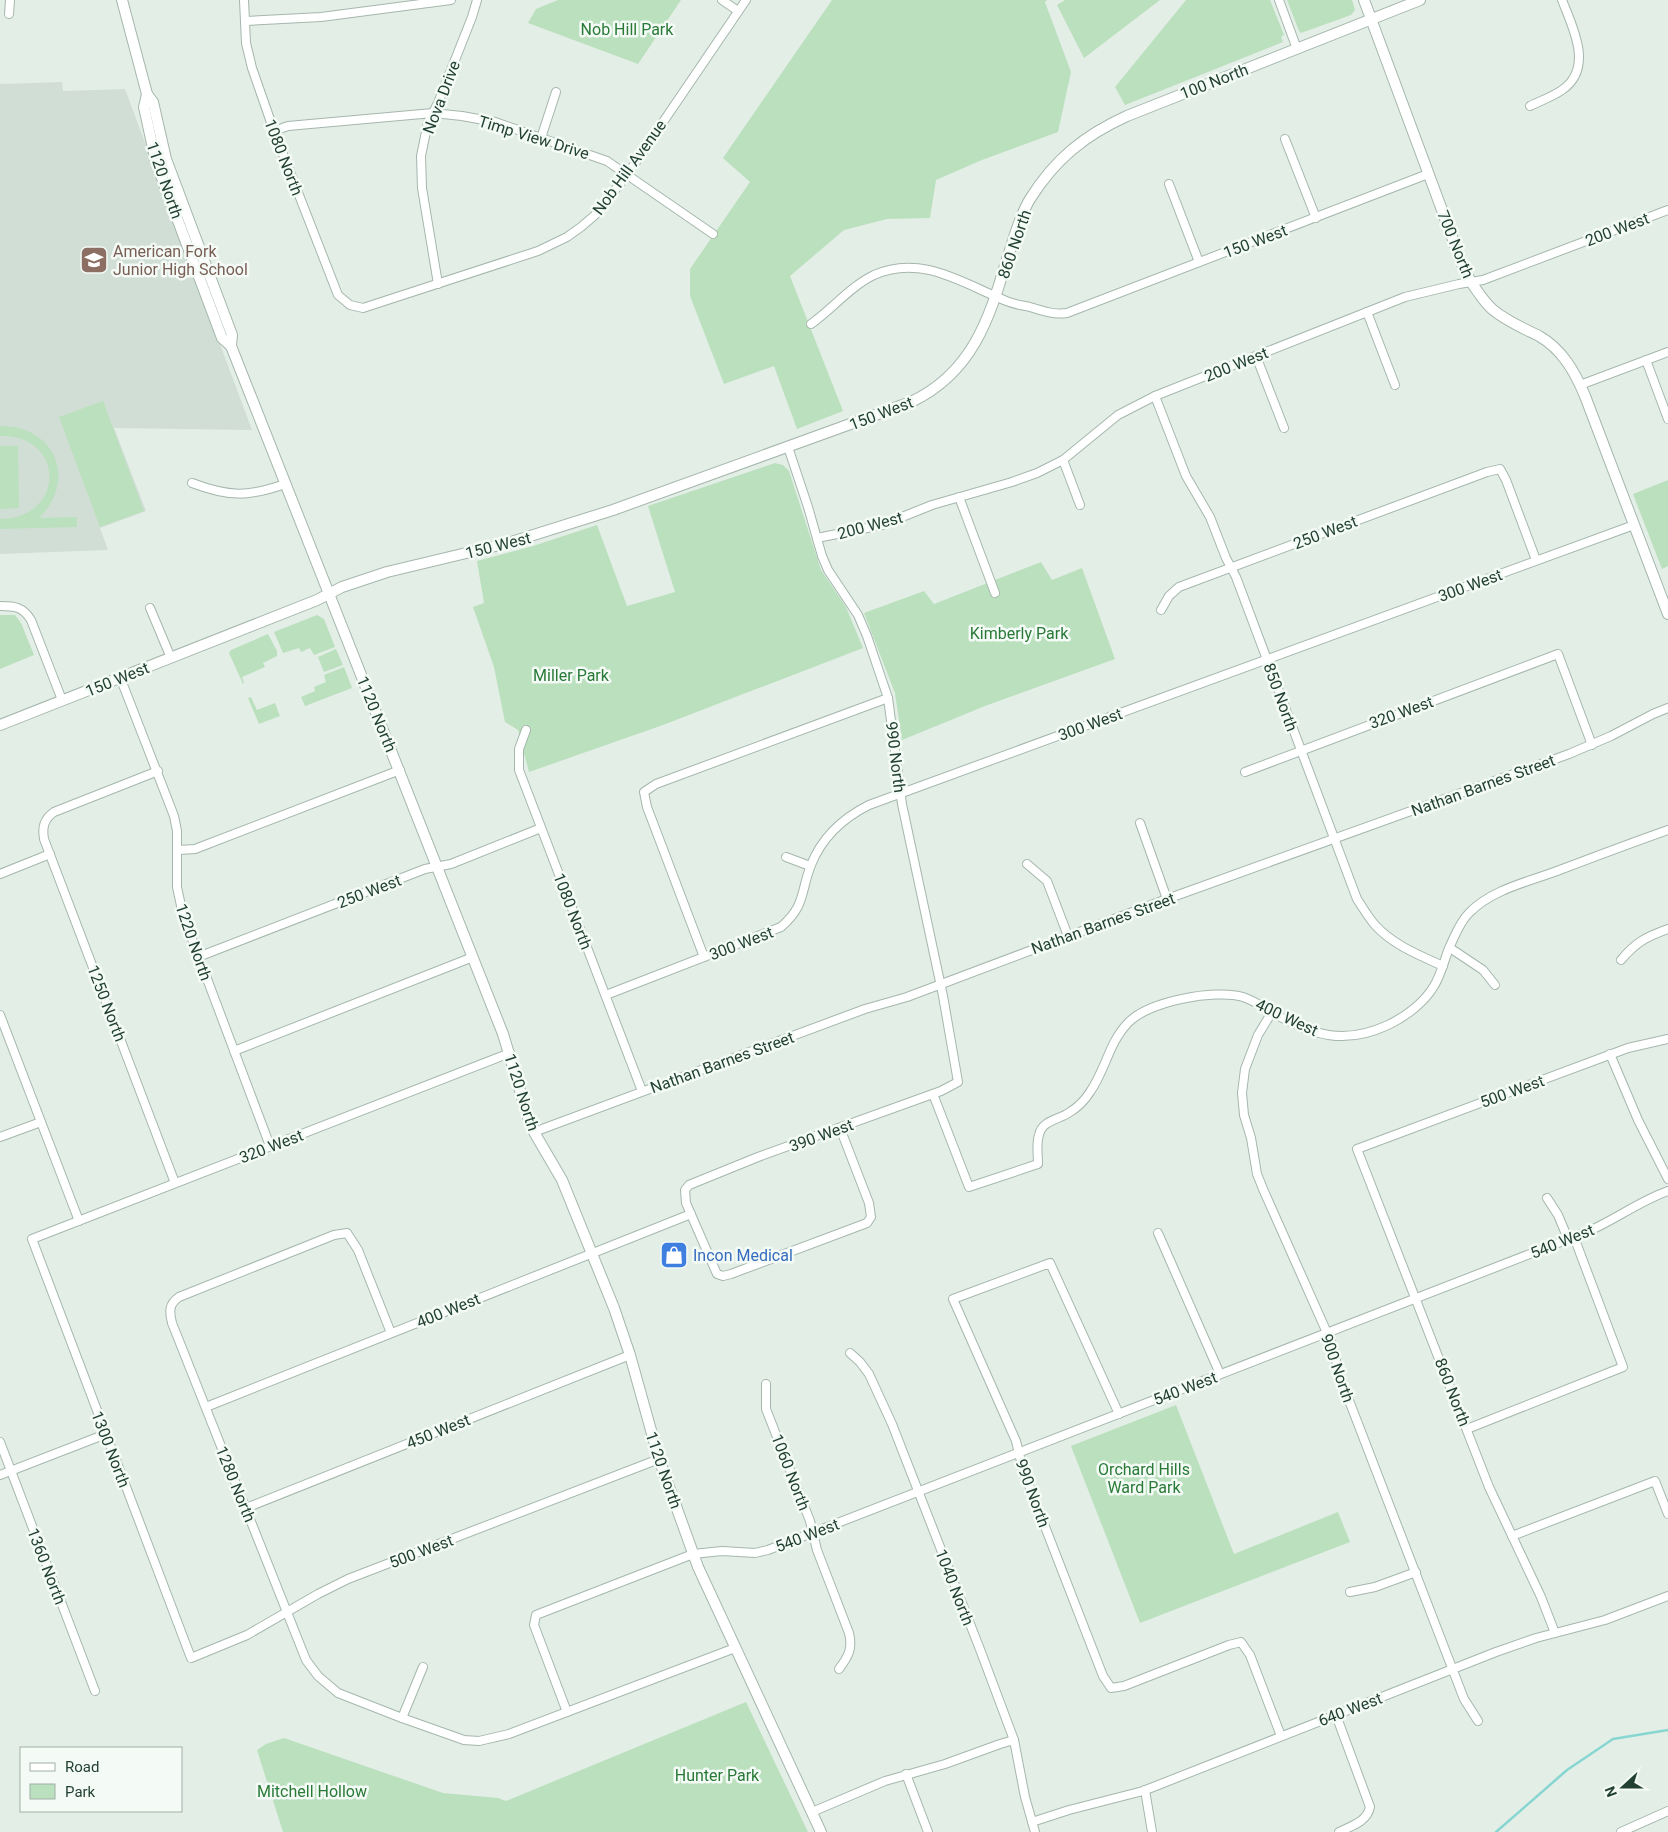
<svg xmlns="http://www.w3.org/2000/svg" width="1668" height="1832" viewBox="0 0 1668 1832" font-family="Roboto,sans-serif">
	<rect width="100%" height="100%" fill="#e3eee7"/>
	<path fill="#d1ded5" d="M 62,82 L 63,91 L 125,89 L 252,430 L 114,428 L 146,511 L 100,528 L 108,550 L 0,554 L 0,84 Z"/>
	<g fill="#bbe0bd">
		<path d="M 558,0 L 681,0 L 638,64 L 528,23 L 536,9 Z"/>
		<path d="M 832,0 L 1047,0 L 1045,2 L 1071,72 L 1058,132 L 982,160 L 936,180 L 930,218 L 887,219 L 844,230 L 790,276 L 843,411 L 797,429 L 774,366 L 724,384 L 690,296 L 690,269 L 750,182 L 723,158 Z"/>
		<path d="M 1065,0 L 1160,0 L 1084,58 L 1057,5 Z"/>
		<path d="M 1186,0 L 1270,0 L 1284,35 L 1281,37 L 1283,42 L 1125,105 L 1115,87 Z"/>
		<path d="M 1287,0 L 1352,0 L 1355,10 L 1351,15 L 1301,33 L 1299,31 Z"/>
		<path d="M 103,401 L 144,511 L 100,527 L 59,417 Z"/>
		<path d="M 0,426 C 55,425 78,480 39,518 L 77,517 L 77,527 L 0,529 L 0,519 C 67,518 65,434 0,436 Z"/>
		<path d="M 0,446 L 18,446 L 19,508 L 0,509 Z"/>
		<path d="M 775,463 L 783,465 L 789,471 L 821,570 L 846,607 L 863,648 L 663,725 L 529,772 L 518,730 L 505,722 L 494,667 L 473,607 L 484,603 L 477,561 L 533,546 L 597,525 L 627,606 L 675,592 L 648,506 Z"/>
		<path d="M 1668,480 L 1668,566 L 1662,569 L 1633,494 Z"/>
		<path d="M 1041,562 L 1052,580 L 1082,568 L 1115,659 L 985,706 L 902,740 L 895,693 L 864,613 L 924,591 L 934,604 Z"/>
		<path d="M 0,615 L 15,615 L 21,623 L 34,655 L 0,669 Z"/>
		<path d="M 317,615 L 324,619 L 335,647 L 314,655 L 310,648 L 301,652 L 299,648 L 283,653 L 274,632 Z"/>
		<path d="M 268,634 L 277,651 L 277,656 L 263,663 L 265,667 L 242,677 L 244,683 L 243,684 L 229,653 L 231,650 Z"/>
		<path d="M 336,649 L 343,665 L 324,672 L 318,657 Z"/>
		<path d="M 344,667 L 352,688 L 305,706 L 301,697 L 315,691 L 314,687 L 326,682 L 324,675 Z"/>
		<path d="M 251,697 L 257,710 L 275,703 L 280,716 L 259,724 L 248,698 Z"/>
		<path d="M 1176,1405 L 1234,1554 L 1338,1512 L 1350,1542 L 1140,1623 L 1071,1446 Z"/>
		<path d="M 746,1702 L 808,1832 L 283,1832 L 257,1750 L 266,1744 L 284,1738 L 443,1793 L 498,1798 L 506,1801 Z"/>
	</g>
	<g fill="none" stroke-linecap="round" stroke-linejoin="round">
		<path stroke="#88d6d1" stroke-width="2.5" d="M 1496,1832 L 1567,1770 L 1613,1739 L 1668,1730"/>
		<g stroke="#a5b7ad" stroke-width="10">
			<g id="minor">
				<path d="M 244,0 L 246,43 L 252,68 L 274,131 L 338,295 L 350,305 L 363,308 L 538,251 L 567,237 L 581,227 L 595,215 L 627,175 L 746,0"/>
				<path d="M 722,0 L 738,11"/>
				<path d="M 1279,0 L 1297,49"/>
				<path d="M 9,14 L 10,0"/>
				<path d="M 245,21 L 321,17 L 451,0"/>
				<path d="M 1530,106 C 1540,101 1552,97 1562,90 C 1594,68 1573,28 1562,0"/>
				<path d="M 274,131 L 288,126 L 433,113 L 462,116 L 495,122 L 607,161 L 713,234"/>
				<path d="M 541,138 L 556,92"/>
				<path d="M 1285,139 L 1316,218"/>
				<path d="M 1169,184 L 1199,262"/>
				<path d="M 438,284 L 422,188 L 421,156 L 428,122 L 438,103 L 472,17 L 477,0"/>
				<path d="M 1367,312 L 1395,385"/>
				<path d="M 811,324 C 832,309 851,286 874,275 C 921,254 962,283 1004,300 C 1012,304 1021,305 1030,307 C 1043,311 1054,315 1067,313 L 1428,174"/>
				<path d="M 1256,356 L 1284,428"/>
				<path d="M 1646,360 L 1668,419"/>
				<path d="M 1580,385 L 1668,352"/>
				<path d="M 1155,396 L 1186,476 L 1210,517 L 1226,558 L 1236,577 L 1357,899 C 1363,908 1368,917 1375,925 C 1393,945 1419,955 1443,966"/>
				<path d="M 788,447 L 808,507 L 822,556 L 828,570 L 858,615 L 867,636 L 888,698 L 902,804 L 943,996 L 958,1082 L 941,1091 L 758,1157 L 689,1185 L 685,1190 L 686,1203 L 717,1274 L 723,1276 L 731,1274 L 867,1223 L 871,1217 L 869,1203 L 840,1128"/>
				<path d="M 1063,460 L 1080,505"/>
				<path d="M 192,483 C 229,497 248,497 285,484"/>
				<path d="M 959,497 L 995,593"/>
				<path d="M 817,538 L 882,525 L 932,505 L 1012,482 L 1037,473 L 1063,460 L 1118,415 L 1155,396 L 1405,297 L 1459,284 L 1483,280 L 1668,210"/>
				<path d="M 0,606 C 15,606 23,607 31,620 L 62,700"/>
				<path d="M 150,608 L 171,658"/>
				<path d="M 1161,610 L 1169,596 L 1179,587 L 1487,472 L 1500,469 L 1506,480 L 1536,560"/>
				<path d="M 120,677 L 174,816 L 177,831 L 177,887 L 183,915 L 270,1146"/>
				<path d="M 526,730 L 519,749 L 519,770 L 642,1091"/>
				<path d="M 158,771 L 54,812 C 44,819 42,827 44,839 L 175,1183"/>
				<path d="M 1245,772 L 1558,654 L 1592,745"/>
				<path d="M 1140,823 L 1167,899"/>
				<path d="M 178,850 L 195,849 L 400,770"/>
				<path d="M 786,857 L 810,866"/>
				<path d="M 1027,864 L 1047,881 L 1068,936"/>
				<path d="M 0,874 L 50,854"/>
				<path d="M 1450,948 L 1483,970 L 1495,985"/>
				<path d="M 198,957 L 425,869 L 451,864 L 541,828"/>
				<path d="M 704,957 L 647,807 L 644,792 L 656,784 L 888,698"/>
				<path d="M 1621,960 C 1636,942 1646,937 1668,929"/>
				<path d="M 606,995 L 781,927 C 806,905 800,893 811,865 C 822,837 843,818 869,805 L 1634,525"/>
				<path d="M 1272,1012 L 1258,1035 L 1245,1069 L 1242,1093 L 1244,1115 L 1251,1138 L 1257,1174 L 1263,1189 L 1332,1344 L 1340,1377 L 1464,1699 L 1478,1721"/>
				<path d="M 0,1015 L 79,1221"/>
				<path d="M 234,1051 L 473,957"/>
				<path d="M 510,1053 L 32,1239 L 191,1658 L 247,1635 L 318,1594 L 348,1579 L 659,1459"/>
				<path d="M 1610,1054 L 1638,1120 L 1668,1179"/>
				<path d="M 933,1094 L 969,1187 L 1038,1164 C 1038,1154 1036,1144 1039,1135 C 1042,1120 1059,1120 1070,1112 C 1078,1107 1085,1100 1090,1092 C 1105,1071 1109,1043 1127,1024 C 1147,1001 1215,989 1243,997 C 1255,1001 1265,1008 1275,1014 C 1314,1036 1345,1045 1388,1025 C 1405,1017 1424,1003 1434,986 C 1441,975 1444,961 1449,948 C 1455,936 1459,923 1469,913 C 1491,890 1527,882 1557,871 C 1594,857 1631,843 1668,830"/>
				<path d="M 534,1132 L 865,1009 L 907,997 L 1167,899 L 1569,754 L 1611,736 L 1653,714 L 1668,708"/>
				<path d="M 0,1137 L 41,1122"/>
				<path d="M 1547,1198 L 1558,1215 L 1568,1239"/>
				<path d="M 1158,1233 L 1220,1374"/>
				<path d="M 391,1333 L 358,1250 L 347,1233 L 334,1235 L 179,1297 C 169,1304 169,1311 172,1323 L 306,1660 L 318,1676 L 338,1693 L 402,1718 L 464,1740 L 479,1741 L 509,1734 L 735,1648"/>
				<path d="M 850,1353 L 860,1362 L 869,1374 L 892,1424 L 981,1652 L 1014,1740 L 1025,1797 L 1035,1832"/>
				<path d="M 766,1384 L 766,1409 L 810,1521 L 817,1550 L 849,1633 C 853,1649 848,1657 839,1669"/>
				<path d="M 206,1407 L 691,1214"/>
				<path d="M 1119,1414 L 1050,1263 L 953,1299 L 1016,1441 L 1023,1470 L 1103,1676 L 1111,1688 L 1124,1686 L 1229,1645 L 1241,1642 L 1250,1655 L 1281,1736"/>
				<path d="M 1467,1429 L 1623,1367 L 1574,1237"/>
				<path d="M 0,1442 L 95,1691"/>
				<path d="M 0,1475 L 106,1434"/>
				<path d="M 246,1508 L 630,1355"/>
				<path d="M 1512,1536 L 1655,1481 L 1668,1514"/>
				<path d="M 1350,1592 L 1375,1587 L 1416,1572"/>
				<path d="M 1555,1633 L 1541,1597 L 1489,1487 L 1357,1149 L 1628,1048 L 1668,1039"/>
				<path d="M 567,1712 L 534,1625 L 536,1615 L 693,1554 L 722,1551 L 755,1553 L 768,1550 L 1589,1231 C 1616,1219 1640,1201 1668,1191"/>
				<path d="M 1336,1715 L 1370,1807 C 1367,1822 1351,1826 1339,1832"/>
				<path d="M 402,1718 L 423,1667"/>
				<path d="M 906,1774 L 928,1832"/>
				<path d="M 1145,1790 L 1152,1832"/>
				<path d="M 812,1812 L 885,1781 L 945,1764 L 1000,1744 L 1014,1740"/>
				<path d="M 1032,1822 L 1069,1810 L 1143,1791 L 1496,1652 L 1536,1638 L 1605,1620 L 1668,1596"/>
				<path d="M 1621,1832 L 1668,1811"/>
			</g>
		</g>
		<g stroke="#a5b7ad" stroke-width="12">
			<g id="tertiary">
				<path d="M 122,0 L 147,94 L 153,102 L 166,159 L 232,335 L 231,346 L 503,1034 L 528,1117 L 534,1132 L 562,1180 L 614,1308 L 630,1355 L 659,1459 L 698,1567 L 821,1832"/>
				<path d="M 1364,0 L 1465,272 C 1473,285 1481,299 1492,309 C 1506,321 1523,328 1539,336 C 1562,349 1575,372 1585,396 L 1668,614"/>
				<path d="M 147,94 L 144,107 L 156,162 L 222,338 L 231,346"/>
				<path d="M 0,725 L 317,600 L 342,587 L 387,572 L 508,543 L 613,510 L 911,402 C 972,373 989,320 1007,259 C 1014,239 1019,217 1030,199 C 1055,159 1085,135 1127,116 L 1420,0"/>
			</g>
		</g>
		<use href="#minor" stroke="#fff" stroke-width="8"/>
		<use href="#tertiary" stroke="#fff" stroke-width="10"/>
	</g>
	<defs>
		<g id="school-square" transform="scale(1.4375)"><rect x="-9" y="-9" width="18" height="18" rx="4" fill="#8d6e63" stroke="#f4faf6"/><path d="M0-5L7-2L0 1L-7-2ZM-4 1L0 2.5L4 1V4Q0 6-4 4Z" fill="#fff"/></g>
		<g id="shop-square" transform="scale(1.4375)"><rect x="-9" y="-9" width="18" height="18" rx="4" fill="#3f7fe0" stroke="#f4faf6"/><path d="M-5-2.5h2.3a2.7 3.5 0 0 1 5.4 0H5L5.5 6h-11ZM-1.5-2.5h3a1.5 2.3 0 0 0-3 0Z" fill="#fff"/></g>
	</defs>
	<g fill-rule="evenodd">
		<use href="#school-square" x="94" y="260"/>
		<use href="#shop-square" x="674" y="1255"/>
	</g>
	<g text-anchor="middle" stroke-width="5" stroke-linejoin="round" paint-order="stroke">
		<g font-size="16" fill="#297a37" stroke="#f4faf6">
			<text x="627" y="35">Nob Hill Park</text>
			<text x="1019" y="639">Kimberly Park</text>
			<text x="571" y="681">Miller Park</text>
			<text x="1144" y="1475">Orchard Hills<tspan x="1144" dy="18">Ward Park</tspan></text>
			<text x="717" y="1781">Hunter Park</text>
			<text x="312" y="1797">Mitchell Hollow</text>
		</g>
		<g font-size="16" fill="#224132" stroke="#f4faf6">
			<text transform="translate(1214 81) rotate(-21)" y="6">100 North</text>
			<text transform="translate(441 97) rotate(-69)" y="6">Nova Drive</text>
			<text transform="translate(534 137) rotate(17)" y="6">Timp View Drive</text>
			<text transform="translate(284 157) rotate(69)" y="6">1080 North</text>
			<text transform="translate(629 167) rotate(-54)" y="6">Nob Hill Avenue</text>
			<text transform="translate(165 180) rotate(71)" y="6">1120 North</text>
			<text transform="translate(1617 229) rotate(-21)" y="6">200 West</text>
			<text transform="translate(1255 241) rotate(-21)" y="6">150 West</text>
			<text transform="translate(1014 244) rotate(-71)" y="6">860 North</text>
			<text transform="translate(1456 244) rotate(68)" y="6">700 North</text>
			<text transform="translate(1236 364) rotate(-22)" y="6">200 West</text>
			<text transform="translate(881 413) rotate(-21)" y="6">150 West</text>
			<text transform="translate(870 525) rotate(-15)" y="6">200 West</text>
			<text transform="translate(1325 532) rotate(-21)" y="6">250 West</text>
			<text transform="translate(498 545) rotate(-14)" y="6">150 West</text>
			<text transform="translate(1470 585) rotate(-20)" y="6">300 West</text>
			<text transform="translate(117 679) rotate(-22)" y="6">150 West</text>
			<text transform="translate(1281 697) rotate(70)" y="6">850 North</text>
			<text transform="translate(1401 712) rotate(-20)" y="6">320 West</text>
			<text transform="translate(377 714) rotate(68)" y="6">1120 North</text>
			<text transform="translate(1090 724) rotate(-20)" y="6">300 West</text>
			<text transform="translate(896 757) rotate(83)" y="6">990 North</text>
			<text transform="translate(1483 785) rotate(-20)" y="6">Nathan Barnes Street</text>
			<text transform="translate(369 891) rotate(-21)" y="6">250 West</text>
			<text transform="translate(573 911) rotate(69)" y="6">1080 North</text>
			<text transform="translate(1103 923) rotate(-20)" y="6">Nathan Barnes Street</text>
			<text transform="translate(194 942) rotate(71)" y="6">1220 North</text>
			<text transform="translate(741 943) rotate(-21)" y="6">300 West</text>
			<text transform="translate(107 1003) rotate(69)" y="6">1250 North</text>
			<text transform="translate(1287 1017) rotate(25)" y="6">400 West</text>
			<text transform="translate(722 1062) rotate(-20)" y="6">Nathan Barnes Street</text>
			<text transform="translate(1512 1091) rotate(-20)" y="6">500 West</text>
			<text transform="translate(522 1092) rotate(72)" y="6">1120 North</text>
			<text transform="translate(821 1135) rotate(-20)" y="6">390 West</text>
			<text transform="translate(271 1146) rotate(-21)" y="6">320 West</text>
			<text transform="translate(1562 1241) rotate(-22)" y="6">540 West</text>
			<text transform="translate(448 1310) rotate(-22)" y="6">400 West</text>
			<text transform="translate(1338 1368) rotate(71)" y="6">900 North</text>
			<text transform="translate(1185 1388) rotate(-21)" y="6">540 West</text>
			<text transform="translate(1453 1392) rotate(69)" y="6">860 North</text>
			<text transform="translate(438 1431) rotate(-22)" y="6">450 West</text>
			<text transform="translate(111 1449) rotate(69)" y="6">1300 North</text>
			<text transform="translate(664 1470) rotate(71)" y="6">1120 North</text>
			<text transform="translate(791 1472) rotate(69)" y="6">1060 North</text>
			<text transform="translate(236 1484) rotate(68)" y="6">1280 North</text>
			<text transform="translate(1033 1493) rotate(70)" y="6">990 North</text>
			<text transform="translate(807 1535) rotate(-21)" y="6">540 West</text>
			<text transform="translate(421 1551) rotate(-21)" y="6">500 West</text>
			<text transform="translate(47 1566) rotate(69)" y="6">1360 North</text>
			<text transform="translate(955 1587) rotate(69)" y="6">1040 North</text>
			<text transform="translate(1350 1709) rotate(-21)" y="6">640 West</text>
		</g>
		<g font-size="16" fill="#785e54" stroke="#f4faf6" text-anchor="start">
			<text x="113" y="257">American Fork<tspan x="113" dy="18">Junior High School</tspan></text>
		</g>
		<g font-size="16" fill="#366cbe" stroke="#f4faf6" text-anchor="start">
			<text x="693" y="1261">Incon Medical</text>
		</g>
	</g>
	<rect x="20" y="1747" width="162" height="65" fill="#f4faf6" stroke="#a0b0a8"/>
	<rect x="30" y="1763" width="25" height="8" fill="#ffffff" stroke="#a0b0a8"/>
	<text x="65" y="1772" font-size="15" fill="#224132">Road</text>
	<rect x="30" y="1784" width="25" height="15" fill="#bbe0bd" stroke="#a0b0a8"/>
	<text x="65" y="1797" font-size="15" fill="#224132">Park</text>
	<g transform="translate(1623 1787) rotate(249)" stroke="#f4faf6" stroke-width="4" paint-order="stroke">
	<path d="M0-4L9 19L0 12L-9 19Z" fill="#224132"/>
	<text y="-8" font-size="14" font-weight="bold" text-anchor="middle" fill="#224132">N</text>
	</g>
</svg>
